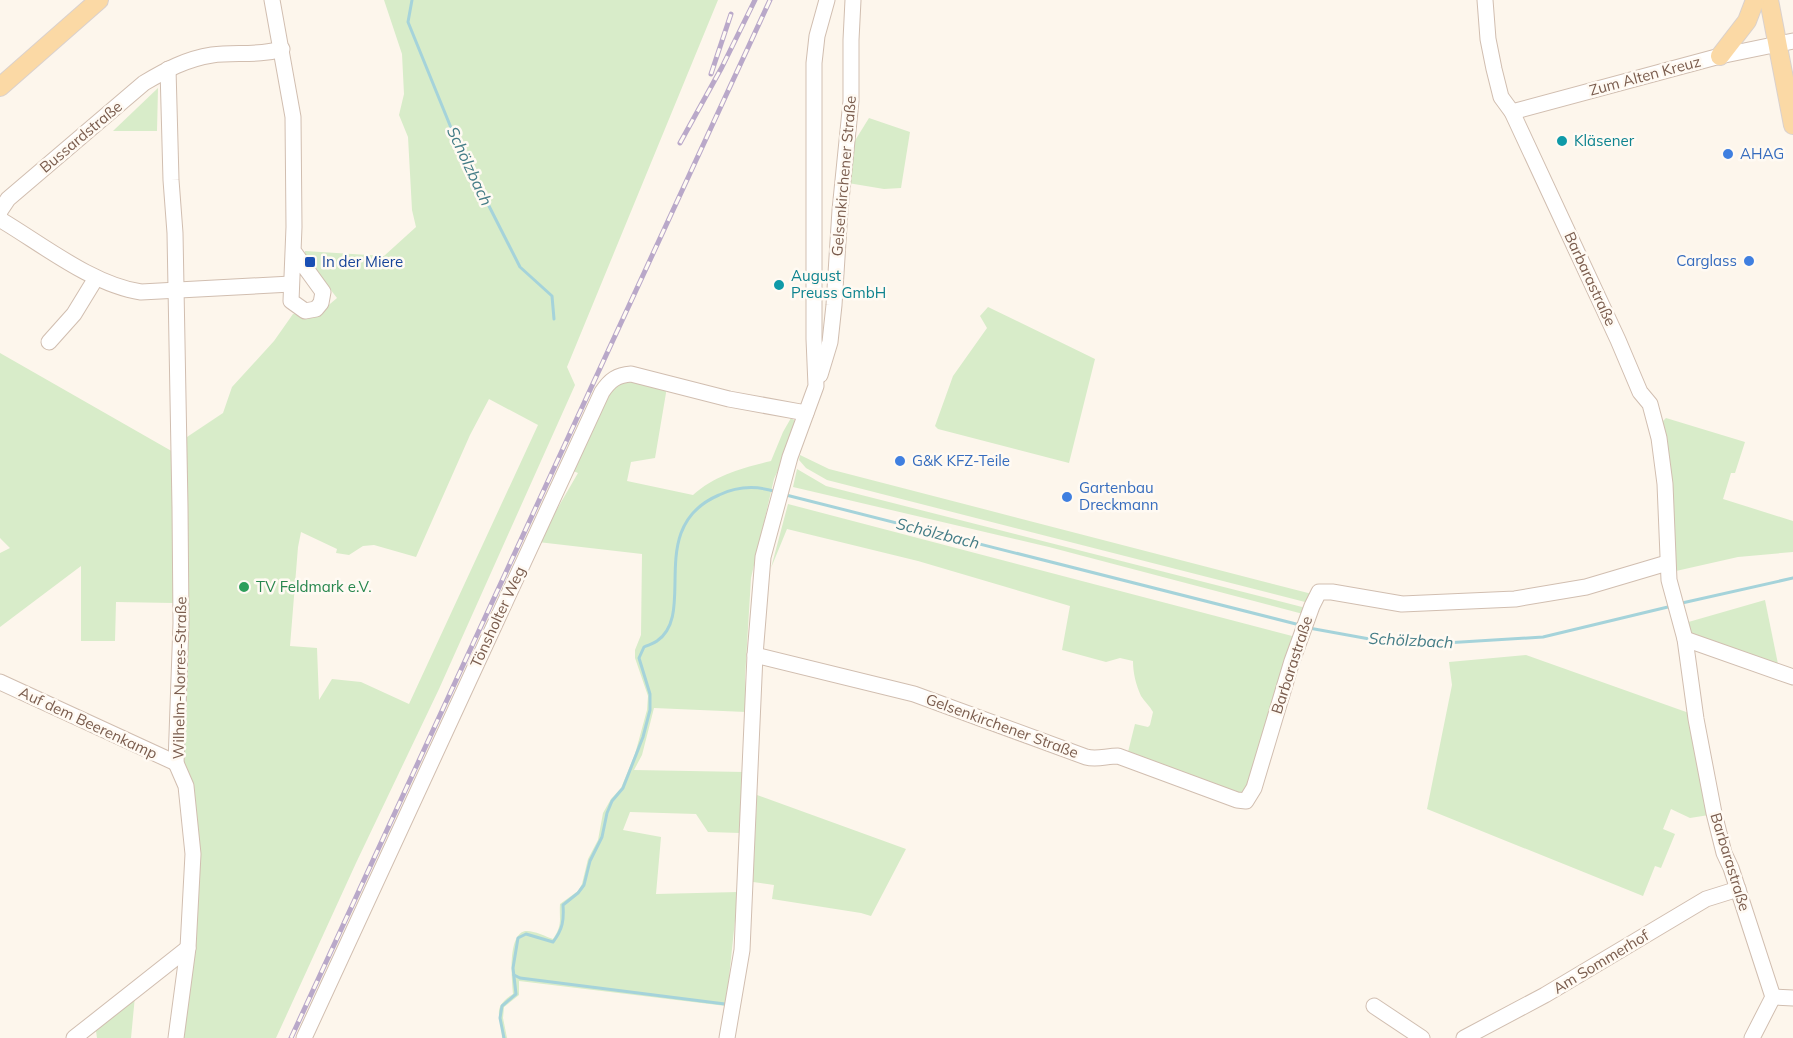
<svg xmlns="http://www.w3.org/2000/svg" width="1793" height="1038" viewBox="0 0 1793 1038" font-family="Mulish,sans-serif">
	<rect width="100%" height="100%" fill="#fdf6ec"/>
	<g fill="#d8ecc9" fill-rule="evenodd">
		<path d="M 384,0 L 718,0 L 567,367 L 575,385 L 439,689 L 356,863 L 276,1038 L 179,1038 L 199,890 L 200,851 L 182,758 L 187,437 L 223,413 L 232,387 L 274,341 L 293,314 L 317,315 L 337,298 L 305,257 L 305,251 L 384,256 L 416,227 L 412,210 L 408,137 L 399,115 L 404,94 L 402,54 ZM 489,399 L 538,425 L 409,704 L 361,682 L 332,679 L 319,700 L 317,648 L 290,646 L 298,547 L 301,532 L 337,549 L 336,553 L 349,555 L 363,546 L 374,545 L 416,557 L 470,435 Z"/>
		<path d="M 158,88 L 157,131 L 113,131 Z"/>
		<path d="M 869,118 L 910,132 L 901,188 L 884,189 L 848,183 L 851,147 Z"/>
		<path d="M 988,307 L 1095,359 L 1069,463 L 938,429 L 935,426 L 953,376 L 987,328 L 980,316 Z"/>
		<path d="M 0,353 L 175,453 L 173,603 L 116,602 L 115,641 L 81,641 L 81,566 L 0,627 L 0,553 L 10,548 L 0,538 Z"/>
		<path d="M 618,380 L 665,385 L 666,393 L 655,458 L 631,462 L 627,481 L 693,495 C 715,475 742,468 771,461 L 783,432 L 791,418 L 799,424 L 774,479 L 751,578 L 745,678 L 746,712 L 654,708 L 642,755 L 634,770 L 745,772 L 740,833 L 708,832 L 696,814 L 630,812 L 623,830 L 661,837 L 656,894 L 738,892 L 726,1006 L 519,981 L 519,995 L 504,1007 L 503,1018 L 507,1038 L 502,1038 C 502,1016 490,1009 513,994 C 512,981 507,935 525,931 C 533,930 545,936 553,939 C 563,924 559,920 560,904 L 578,891 L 582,884 L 588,859 L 598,840 L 603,813 L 611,799 L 621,788 L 635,754 L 647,710 L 648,696 L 635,658 L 635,650 L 641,635 L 642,554 L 538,542 L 578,473 L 573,471 L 605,393 Z"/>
		<path d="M 1666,418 L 1745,442 L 1735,473 L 1731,473 L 1723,499 L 1793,521 L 1793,552 L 1738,557 L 1676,571 L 1662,422 Z"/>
		<path d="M 800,455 L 829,469 L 1312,594 L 1309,603 L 827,480 L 806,468 L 799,460 Z"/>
		<path d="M 797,469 L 826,486 L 1306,608 L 1303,614 L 1049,547 L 793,487 Z"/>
		<path d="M 788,504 L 1296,637 L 1245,795 L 1127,756 L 1135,724 L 1148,727 L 1150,725 L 1153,712 C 1150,706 1144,701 1141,696 C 1136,685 1133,673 1133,661 L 1120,658 L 1106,662 L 1062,650 L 1070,606 L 918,561 L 787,529 L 771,568 Z"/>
		<path d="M 1765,600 L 1779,669 L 1689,637 L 1685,623 Z"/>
		<path d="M 1526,655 L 1689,713 L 1709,815 L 1690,818 L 1671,809 L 1663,829 L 1675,834 L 1661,868 L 1655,866 L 1643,896 L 1427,809 L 1452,685 L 1449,662 Z"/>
		<path d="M 757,795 L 906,849 L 871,916 L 861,913 L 772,899 L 774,885 L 753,882 Z"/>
		<path d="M 135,996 L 131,1038 L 97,1038 L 95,1024 Z"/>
	</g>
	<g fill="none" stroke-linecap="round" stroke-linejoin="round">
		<g stroke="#a5d3da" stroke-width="3">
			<path d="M 412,0 L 408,22 L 458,145 L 520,267 L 552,296 L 554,319"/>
			<path d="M 786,495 L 1300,625"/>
			<path d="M 1682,603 L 1793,578"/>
			<path d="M 1309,628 L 1375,640 L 1445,643 L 1543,637 L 1672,606"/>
			<path d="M 514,975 L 520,978 L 725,1004"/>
			<path d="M 504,1038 L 500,1018 L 502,1006 L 516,994 L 513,968 L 518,938 L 526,934 L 553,942 C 563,929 564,920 563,905 L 578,893 L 584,885 L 590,861 L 602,837 L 607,813 L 612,801 L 623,788 L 643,737 L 650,710 L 650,694 L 639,658 L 644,647 C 648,645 653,644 657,641 C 698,613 644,527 719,495 C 738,486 756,485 777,492"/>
		</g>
		<g stroke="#d1beb0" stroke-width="17">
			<g id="minor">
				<path d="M 272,0 L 293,117 L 294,227 L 291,301 L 305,311 L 316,309 L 321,303 L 323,292 L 294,252"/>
				<path d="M 1485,0 L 1488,39 L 1494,69 L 1501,97 L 1512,112 L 1618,340 L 1640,392 L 1650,404 L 1659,438 L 1665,484 L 1669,580 L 1685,639 L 1696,719 L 1714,813 L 1724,853 L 1731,868 L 1773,997"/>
				<path d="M 168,69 L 171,180 L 175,233 L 180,507 L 181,623 L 176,763 L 186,786 L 193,854 L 188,948 L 176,1038"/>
				<path d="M 1512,112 L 1720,56 L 1793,41"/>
				<path d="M 0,211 L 8,199 L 144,83 C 166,70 186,59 212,55 C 235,52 259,56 282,49"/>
				<path d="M 0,217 L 1,220 C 43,245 93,285 141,292 L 291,284"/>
				<path d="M 49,342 L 74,314 L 96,278"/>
				<path d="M 820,375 L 830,342 L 834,305 L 840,210 L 851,101 L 851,40 L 853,0"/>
				<path d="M 1685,639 L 1793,677"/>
				<path d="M 755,655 L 914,694 L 1086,757 C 1097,760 1106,756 1118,756 L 1237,800 L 1246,801 L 1254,788 L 1292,661 L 1312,606 L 1319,592 L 1332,592 L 1402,604 L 1515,599 L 1586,587 L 1667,563"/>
				<path d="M 0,682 L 176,763"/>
				<path d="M 1773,997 L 1793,998"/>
				<path d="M 1374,1006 L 1422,1038"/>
				<path d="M 74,1038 L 188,948"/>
				<path d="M 304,1038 L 602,392 C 610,380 617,375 631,374 L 729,399 L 806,413"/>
				<path d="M 727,1038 L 742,950 L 755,655 L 763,557 L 790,457 L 816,386 L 814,339 L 814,63 L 817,36 L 827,0"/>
				<path d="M 1464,1038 L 1545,995 L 1706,899 L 1738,889"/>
				<path d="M 1752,1038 L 1773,997"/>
			</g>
		</g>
		<g stroke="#dad1cd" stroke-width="20">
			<g id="major">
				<path d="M 1769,0 L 1793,125"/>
				<path d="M 1720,56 L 1747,21 L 1755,0"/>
				<path d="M 0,87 L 99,0"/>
			</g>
		</g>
		<use href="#minor" stroke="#fff" stroke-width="15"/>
		<use href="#major" stroke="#fbd9a5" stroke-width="18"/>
		<g stroke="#b9a8c9" stroke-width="5">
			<g id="rail">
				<path d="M 711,74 L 731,14"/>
				<path d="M 680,143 L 722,67 L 755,0"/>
				<path d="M 291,1038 L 770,0"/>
			</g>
		</g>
		<use href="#rail" stroke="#fffaf3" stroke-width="3" stroke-dasharray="9" stroke-linecap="butt"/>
	</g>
	<g fill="#0f9aa8" stroke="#fffaf3" stroke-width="2">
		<circle cx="1562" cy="141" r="6"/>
		<circle cx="779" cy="285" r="6"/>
	</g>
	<g fill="#3f7fe0" stroke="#fffaf3" stroke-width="2">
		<circle cx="1728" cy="154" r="6"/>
		<circle cx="1749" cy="261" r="6"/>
		<circle cx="900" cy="461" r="6"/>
		<circle cx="1067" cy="497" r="6"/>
	</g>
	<rect fill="#1a4fb4" stroke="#fffaf3" stroke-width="2" x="304" y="256" width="12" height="12" rx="3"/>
	<circle fill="#2e9e5b" stroke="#fffaf3" stroke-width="2" cx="244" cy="587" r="6"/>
	<g text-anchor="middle" stroke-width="5" stroke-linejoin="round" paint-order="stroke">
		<g font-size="15" fill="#7a5c4d" stroke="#fffaf3">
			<text transform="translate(1645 76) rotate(-15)" y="5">Zum Alten Kreuz</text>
			<text transform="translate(81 137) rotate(-40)" y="5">Bussardstraße</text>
			<text transform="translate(844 176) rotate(-85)" y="5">Gelsenkirchener Straße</text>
			<text transform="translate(1590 279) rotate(65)" y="5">Barbarastraße</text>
			<text transform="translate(498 617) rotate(-65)" y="5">Tönsholter Weg</text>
			<text transform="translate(1292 665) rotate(-72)" y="5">Barbarastraße</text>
			<text transform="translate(180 678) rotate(-89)" y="5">Wilhelm-Norres-Straße</text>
			<text transform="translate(88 723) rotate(25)" y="5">Auf dem Beerenkamp</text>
			<text transform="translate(1002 726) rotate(20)" y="5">Gelsenkirchener Straße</text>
			<text transform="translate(1730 862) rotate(73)" y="5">Barbarastraße</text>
			<text transform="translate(1601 962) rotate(-31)" y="5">Am Sommerhof</text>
		</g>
		<g font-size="15" fill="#0d838f" stroke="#fffaf3" text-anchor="start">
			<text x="1574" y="146">Kläsener</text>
			<text x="791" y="281">August<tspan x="791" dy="17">Preuss GmbH</tspan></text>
		</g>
		<g font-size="15" fill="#366cbe" stroke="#fffaf3" text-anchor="start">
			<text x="1740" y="159">AHAG</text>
			<text x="1737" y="266" text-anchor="end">Carglass</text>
			<text x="912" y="466">G&amp;K KFZ-Teile</text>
			<text x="1079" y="493">Gartenbau<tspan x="1079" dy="17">Dreckmann</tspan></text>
		</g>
		<g font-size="15" fill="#164399" stroke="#fffaf3" text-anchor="start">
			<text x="322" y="267">In der Miere</text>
		</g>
		<g font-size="15" fill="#27864d" stroke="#fffaf3" text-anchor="start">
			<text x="256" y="592">TV Feldmark e.V.</text>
		</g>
		<g font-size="16" font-style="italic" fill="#437c86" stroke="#fffaf3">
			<text transform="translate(470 166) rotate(65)" y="6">Schölzbach</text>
			<text transform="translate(938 533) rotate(14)" y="6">Schölzbach</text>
			<text transform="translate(1411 640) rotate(3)" y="6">Schölzbach</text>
		</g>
	</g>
</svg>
